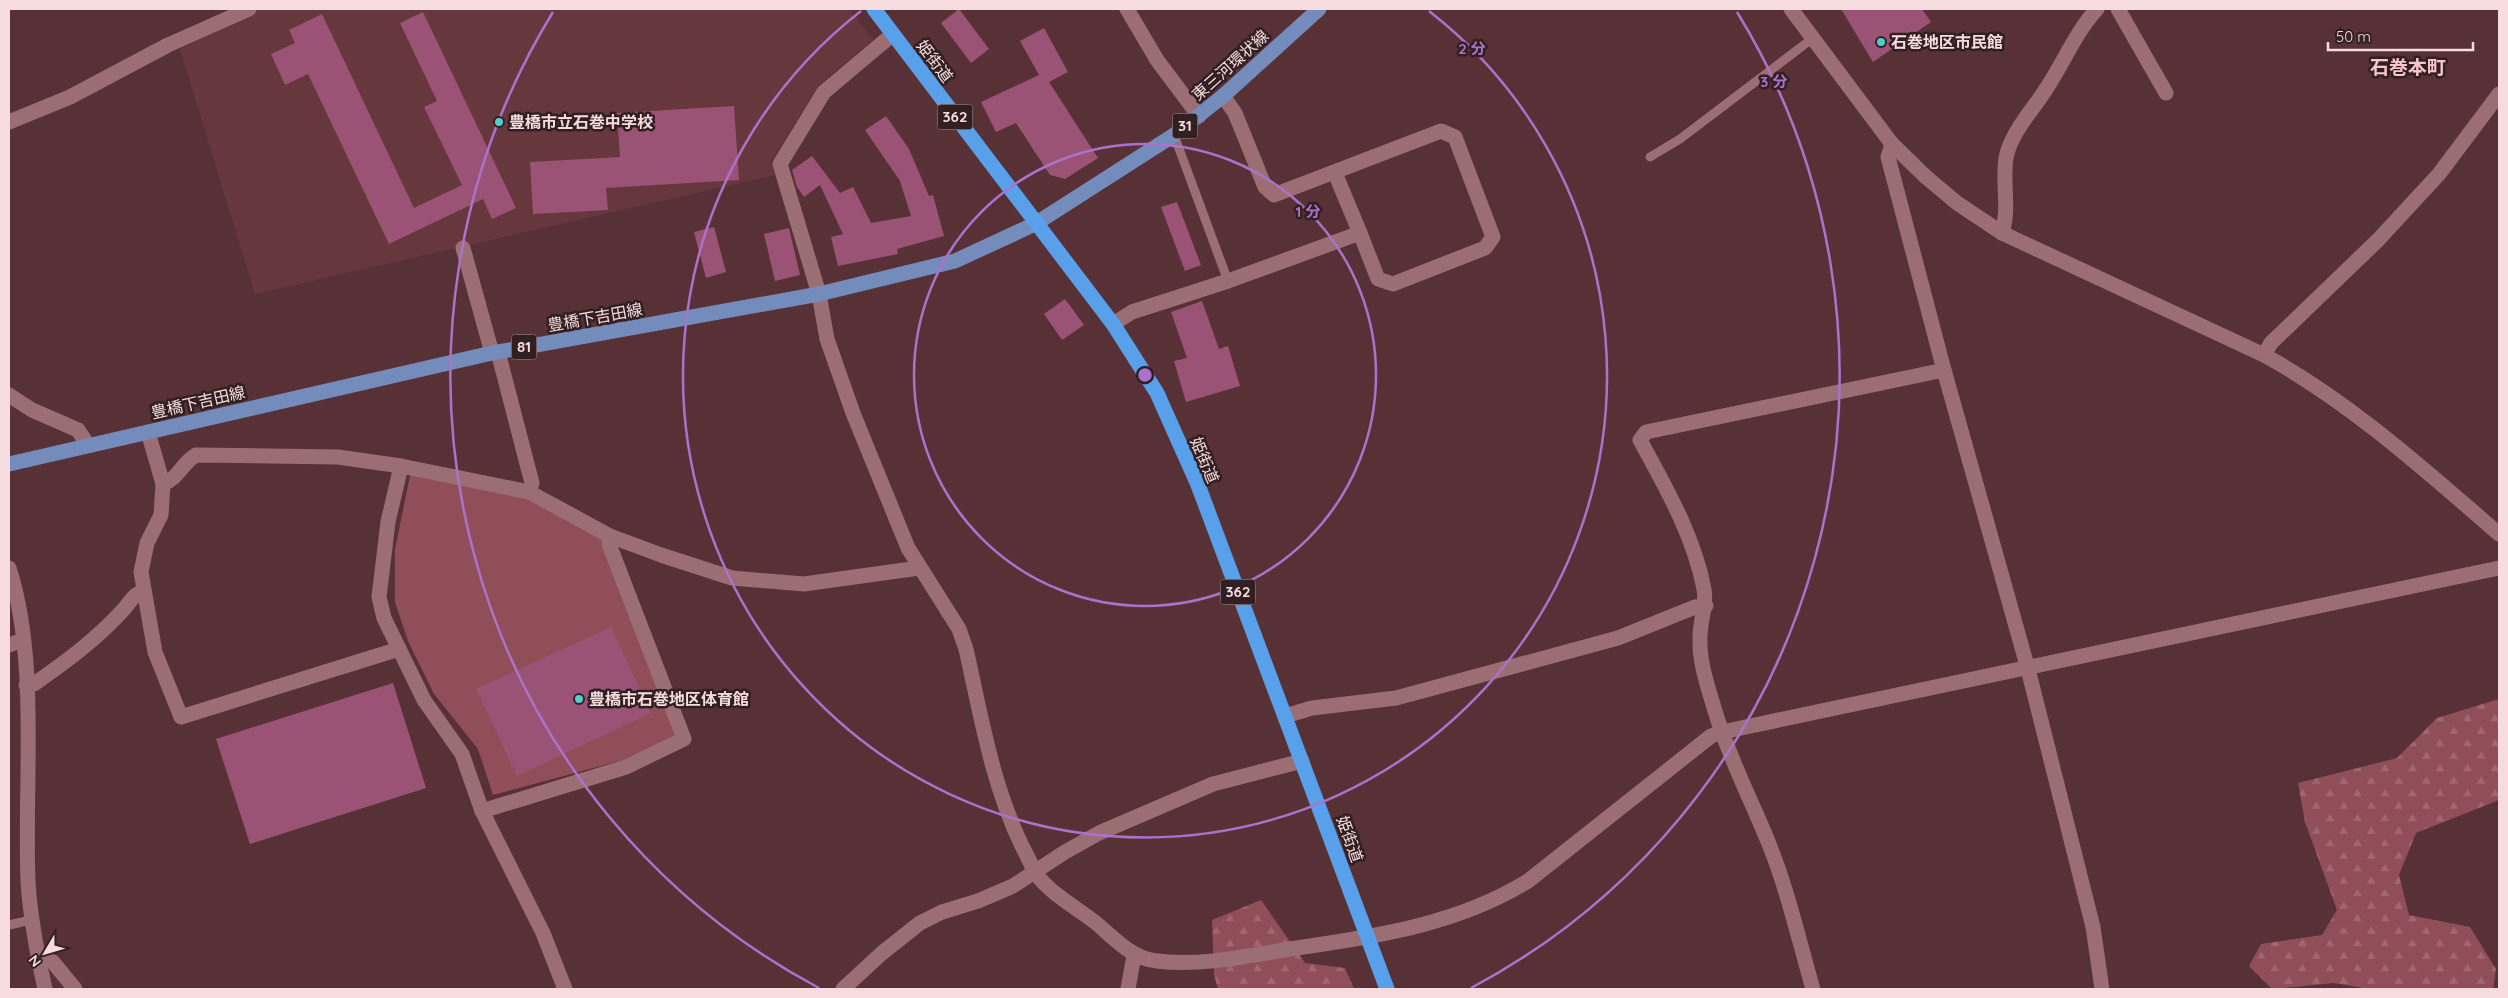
<svg xmlns="http://www.w3.org/2000/svg" width="2508" height="998" viewBox="0 0 2508 998" font-family="Quicksand,'Noto Sans JP',sans-serif">
	<defs>
		<pattern id="forest-firs" width="22" height="20" patternUnits="userSpaceOnUse" patternTransform="scale(1.25)"><rect width="22" height="20" fill="#904e58"/><path d="M5 1l3.5 6h-7zM16 11l3.5 6h-7z" fill="#a06770"/></pattern>
	</defs>
	<rect width="100%" height="100%" fill="#583136"/>
	<path fill="#66373d" d="M 261,9 L 850,9 L 873,40 L 820,84 L 771,161 L 775,175 L 255,294 L 180,49 Z"/>
	<path fill="#904e58" d="M 411,471 L 532,498 L 602,538 L 675,737 L 623,760 L 493,795 L 478,749 L 434,694 L 408,641 L 395,602 L 395,549 Z"/>
	<g fill="url(#forest-firs)">
		<path d="M 2499,699 L 2499,800 L 2416,833 L 2399,875 L 2409,915 L 2470,927 L 2496,969 L 2493,989 L 2369,989 L 2334,983 L 2272,989 L 2249,966 L 2261,944 L 2322,935 L 2337,910 L 2305,822 L 2298,783 L 2397,758 L 2437,718 Z"/>
		<path d="M 1261,900 L 1305,963 L 1345,968 L 1354,989 L 1218,989 L 1214,975 L 1212,920 Z"/>
	</g>
	<g fill="#9a5374">
		<path d="M 959,9 L 989,49 L 971,63 L 941,23 Z"/>
		<path d="M 1841,9 L 1922,9 L 1931,22 L 1873,62 Z"/>
		<path d="M 423,12 L 516,208 L 492,219 L 483,199 L 389,244 L 308,74 L 285,85 L 271,54 L 295,43 L 289,30 L 322,14 L 414,208 L 462,185 L 424,107 L 437,101 L 400,23 Z"/>
		<path d="M 1044,28 L 1068,72 L 1049,82 L 1098,158 L 1065,179 L 1050,175 L 1016,123 L 996,132 L 981,102 L 1039,75 L 1020,41 Z"/>
		<path d="M 734,106 L 739,180 L 606,188 L 608,210 L 533,214 L 530,162 L 620,157 L 617,113 Z"/>
		<path d="M 886,116 L 909,149 L 929,196 L 933,195 L 944,236 L 897,249 L 898,254 L 838,266 L 831,237 L 843,234 L 820,185 L 804,197 L 797,187 L 792,170 L 812,156 L 840,193 L 853,187 L 871,223 L 911,216 L 900,181 L 865,130 Z"/>
		<path d="M 1177,202 L 1201,265 L 1185,271 L 1161,207 Z"/>
		<path d="M 714,227 L 726,272 L 706,278 L 694,232 Z"/>
		<path d="M 789,228 L 800,275 L 775,281 L 764,234 Z"/>
		<path d="M 1065,299 L 1084,325 L 1062,340 L 1044,314 Z"/>
		<path d="M 1202,301 L 1219,349 L 1228,346 L 1240,386 L 1186,402 L 1174,361 L 1187,358 L 1171,312 Z"/>
		<path d="M 611,627 L 651,713 L 517,776 L 476,689 Z"/>
		<path d="M 393,683 L 426,788 L 250,844 L 216,739 Z"/>
	</g>
	<g fill="none" stroke-linecap="round" stroke-linejoin="round">
		<g stroke="#9b6e73" stroke-width="9">
			<path d="M 1174,135 L 1228,281"/>
			<path d="M 1650,157 L 1680,139 L 1813,38"/>
			<path d="M 9,925 L 31,920"/>
		</g>
		<g stroke="#9b6e73" stroke-width="15">
			<path d="M 1127,9 L 1157,60 L 1199,116"/>
			<path d="M 2118,9 L 2166,93"/>
			<path d="M 893,34 L 824,92 L 780,164 L 819,294 L 827,339 L 853,413 L 908,548 L 959,629 L 966,649 C 981,716 992,784 1022,846 C 1027,855 1031,865 1036,874 C 1052,895 1076,907 1096,923 C 1114,938 1132,959 1157,961 C 1204,967 1256,954 1303,947 C 1380,936 1460,923 1528,881 L 1711,736 L 1722,732 L 2499,568"/>
			<path d="M 1223,96 L 1235,113 L 1265,187 L 1274,195 L 1441,131 L 1455,137 L 1493,237 L 1485,248 L 1393,284 L 1378,279 L 1360,233"/>
			<path d="M 9,122 L 70,97 L 168,45 L 249,9"/>
			<path d="M 1892,144 L 1888,157 L 1944,370 L 2028,669 L 2093,927 L 2102,989"/>
			<path d="M 2002,233 C 2010,208 2002,183 2006,158 C 2011,132 2033,110 2046,89 C 2064,62 2075,33 2097,9"/>
			<path d="M 463,248 L 492,353"/>
			<path d="M 1113,324 L 1132,312 L 1228,281 L 1360,233 L 1335,173"/>
			<path d="M 498,352 L 532,483 L 529,492"/>
			<path d="M 2264,355 L 2271,343 L 2378,240 L 2439,174 L 2499,94"/>
			<path d="M 9,395 L 32,410 L 78,430 L 88,445"/>
			<path d="M 148,432 L 163,484 L 161,515 L 147,543 L 141,572 L 155,652 L 181,717 L 399,649"/>
			<path d="M 401,466 L 388,522 L 379,597 L 384,618 L 424,700 L 462,754 L 482,811 L 543,933 L 565,989"/>
			<path d="M 163,484 C 179,478 181,464 196,455 L 338,457 L 401,466 L 529,492 L 610,536 L 661,555 L 732,578 L 804,584 L 919,568"/>
			<path d="M 9,568 C 39,660 24,783 28,881 C 30,918 37,953 45,989"/>
			<path d="M 9,645 L 23,640"/>
			<path d="M 26,685 L 34,684 C 67,661 98,638 124,609 C 131,601 133,594 144,592"/>
			<path d="M 1285,716 L 1312,708 L 1396,698 L 1618,638 L 1695,607 L 1706,606"/>
			<path d="M 482,811 L 626,767 L 684,739 L 609,544 L 610,536"/>
			<path d="M 38,957 L 53,962 L 75,989"/>
			<path d="M 843,989 L 882,953 L 920,923 L 942,912 L 978,901 L 1013,886 L 1065,852 L 1099,833 L 1213,784 L 1302,761"/>
			<path d="M 1128,989 L 1133,961 L 1137,957"/>
			<path d="M 1813,989 C 1799,941 1788,891 1769,844 C 1751,799 1729,758 1715,711 C 1708,687 1699,663 1700,637 C 1700,620 1707,606 1704,589 C 1694,536 1665,486 1640,440 L 1646,432 L 1944,370"/>
		</g>
		<path stroke="#9b6e73" stroke-width="15" d="M 1791,9 L 1892,144 L 1926,177 L 1957,203 L 2002,233 L 2264,355 C 2350,402 2425,470 2499,534"/>
		<path stroke="#738cbb" stroke-width="15" d="M 9,464 L 492,353 L 819,294 L 955,261 L 1035,224 L 1174,135 L 1223,96 L 1319,9"/>
		<path stroke="#59a0eb" stroke-width="15" d="M 874,9 L 1113,324 L 1157,393 L 1198,485 L 1387,989"/>
	</g>
	<g fill="none" stroke="#ac72cb" stroke-width="2.5">
		<circle cx="1145" cy="375" r="231"/>
		<path d="M1429 11A462 462 0 1 1 861 11"/>
		<path d="M819 988A694 694 0 0 1 553 12M1737 12A694 694 0 0 1 1471 988"/>
	</g>
	<g fill="#53cdc9" stroke="#311f21" stroke-width="2">
		<circle cx="1881" cy="42" r="5"/>
		<circle cx="499" cy="122" r="5"/>
		<circle cx="579" cy="699" r="5"/>
	</g>
	<g text-anchor="middle" stroke-width="5" stroke-linejoin="round" paint-order="stroke">
		<g fill="#311f21" stroke="#bba3a5" stroke-width="1">
			<rect x="937.5" y="104.5" width="35" height="25" rx="4"/>
			<rect x="1172.5" y="113.5" width="25" height="25" rx="4"/>
			<rect x="511.5" y="334.5" width="25" height="25" rx="4"/>
			<rect x="1220.5" y="579.5" width="35" height="25" rx="4"/>
		</g>
		<g font-size="15" font-weight="bold" fill="#f6dcde">
			<text x="955" y="122">362</text>
			<text x="1185" y="131">31</text>
			<text x="524" y="352">81</text>
			<text x="1238" y="597">362</text>
		</g>
		<g font-size="16" font-weight="bold" fill="#f6dcde" stroke="#311f21" text-anchor="start">
			<text x="1891" y="48">石巻地区市民館</text>
			<text x="509" y="128">豊橋市立石巻中学校</text>
			<text x="589" y="705">豊橋市石巻地区体育館</text>
		</g>
		<g font-size="16" fill="#f6dcde" stroke="#311f21">
			<text transform="translate(935 61) rotate(53)" y="6">姫街道</text>
			<text transform="translate(1230 65) rotate(-42)" y="6">東三河環状線</text>
			<text transform="translate(595 317) rotate(-10)" y="6">豊橋下吉田線</text>
			<text transform="translate(198 402) rotate(-13)" y="6">豊橋下吉田線</text>
			<text transform="translate(1205 460) rotate(67)" y="6">姫街道</text>
			<text transform="translate(1350 839) rotate(70)" y="6">姫街道</text>
		</g>
		<g font-size="19" font-weight="bold" fill="#f8c5ca" stroke="#311f21">
			<text x="2408" y="74">石巻本町</text>
		</g>
	</g>
	<circle cx="1145" cy="375" r="8" fill="#ac72cb" stroke="#311f21" stroke-width="2.5"/>
	<g font-size="15" text-anchor="middle" font-weight="bold" fill="#ac72cb" stroke="#311f21" stroke-width="5" stroke-linejoin="round" paint-order="stroke">
		<text x="1472" y="54">2 分</text>
		<text x="1774" y="87">3 分</text>
		<text x="1308" y="217">1 分</text>
	</g>
	<rect width="2508" height="998" fill="none" stroke="#f6dcde" stroke-width="20"/>
	<g transform="translate(45 953) rotate(232)" stroke="#311f21" stroke-width="4" paint-order="stroke">
	<path d="M0-4L9 19L0 12L-9 19Z" fill="#f6dcde"/>
	<text y="-8" font-size="14" font-weight="bold" text-anchor="middle" fill="#f6dcde">N</text>
	</g>
	<path d="M2328 42v8h145v-8" fill="none" stroke="#f6dcde" stroke-width="2.5"/>
	<text x="2336" y="42" font-size="15" fill="#f6dcde" stroke="#311f21" stroke-width="4" paint-order="stroke">50 m</text>
</svg>
